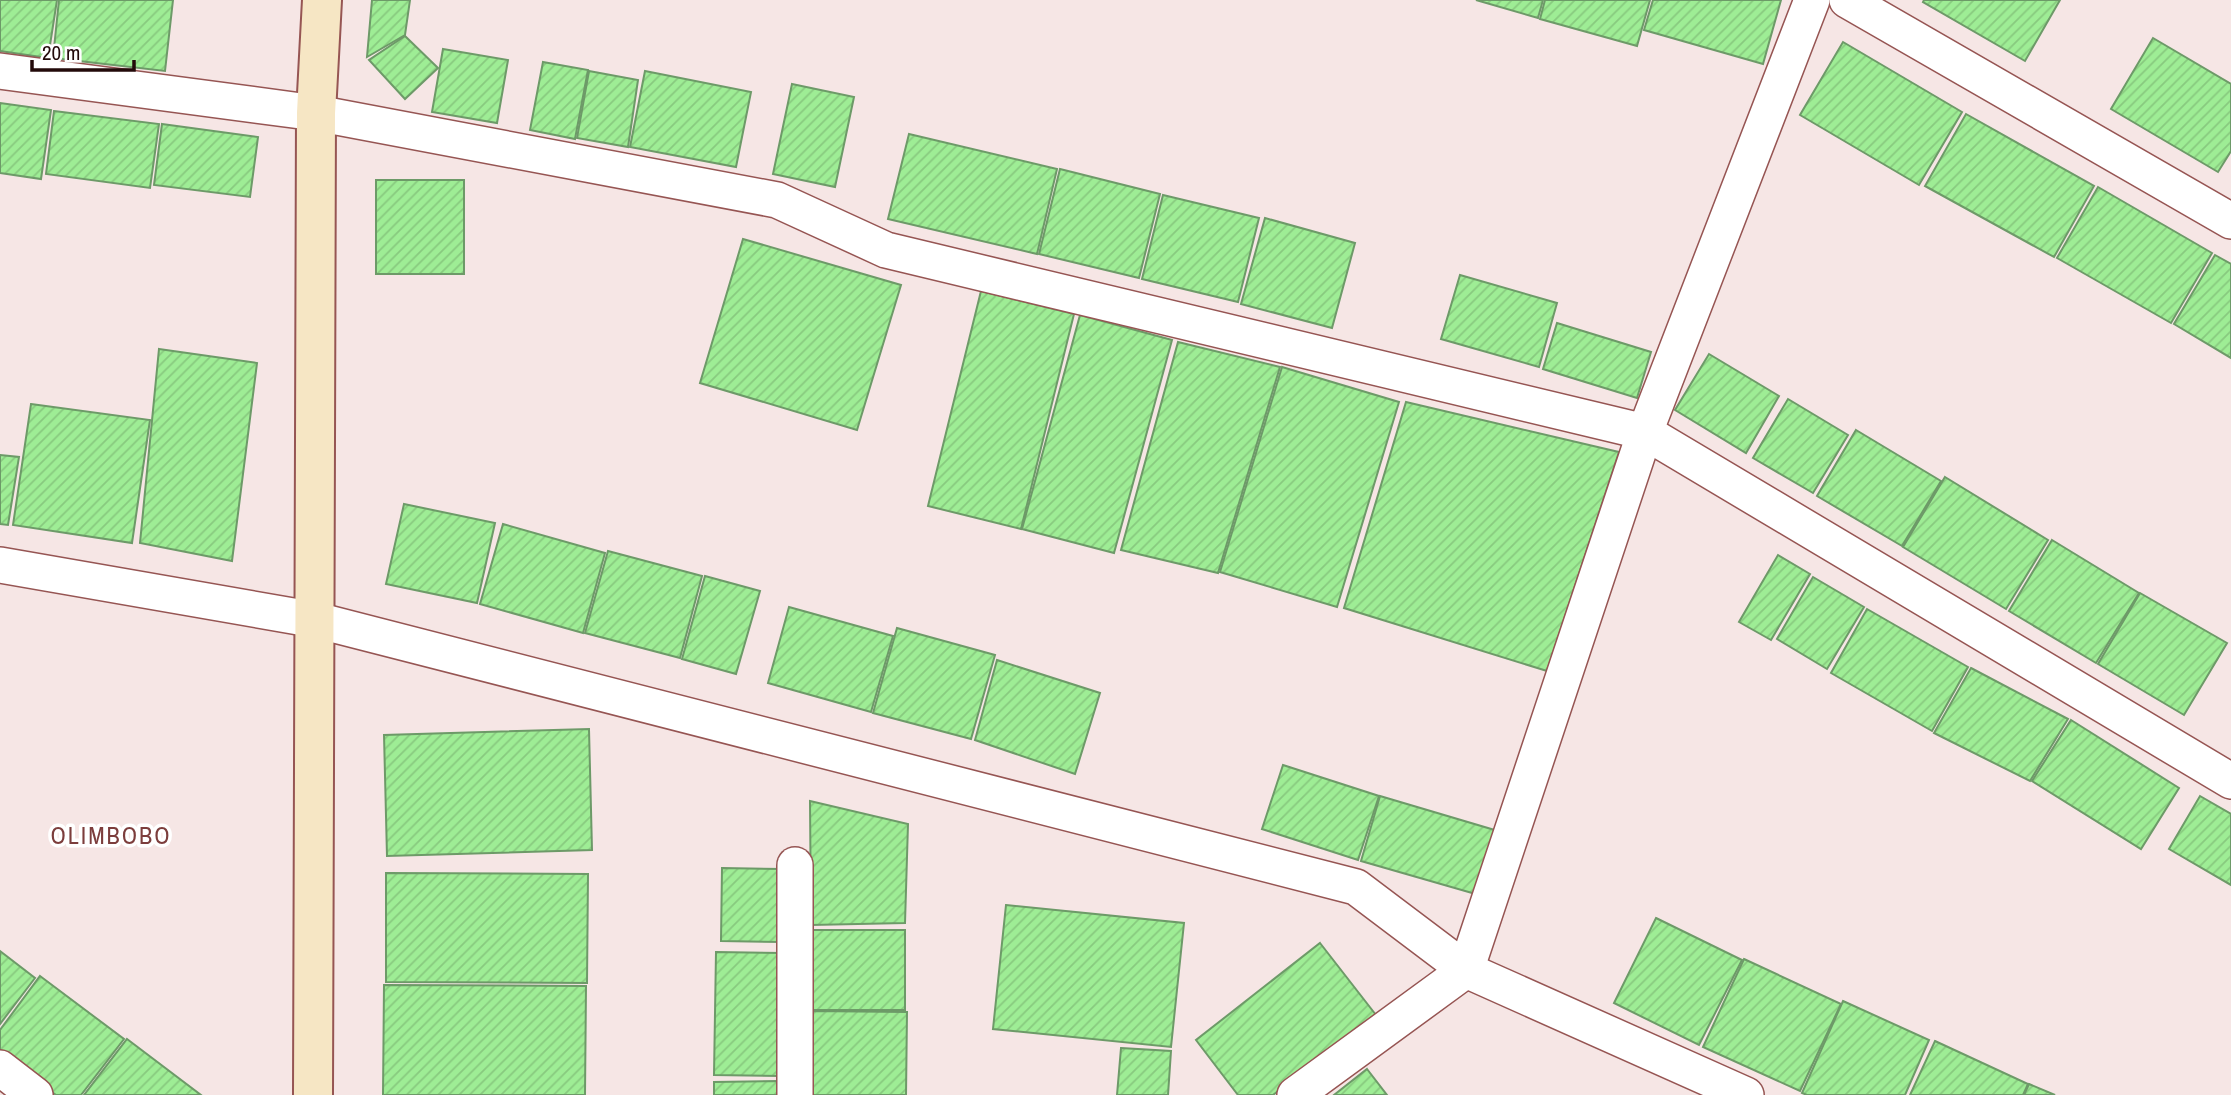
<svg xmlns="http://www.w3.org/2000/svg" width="2231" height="1095" viewBox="0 0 2231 1095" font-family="'Archivo Narrow',sans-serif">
	<defs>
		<pattern id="building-hatch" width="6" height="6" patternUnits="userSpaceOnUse" patternTransform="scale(1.75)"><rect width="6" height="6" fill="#9eed95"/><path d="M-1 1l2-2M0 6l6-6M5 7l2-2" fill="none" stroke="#88ca7f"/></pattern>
	</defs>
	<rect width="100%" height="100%" fill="#f6e6e5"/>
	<g fill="url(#building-hatch)" stroke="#6d9a68" stroke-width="2">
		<path d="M 0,0 L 57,0 L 48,58 L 0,51 Z"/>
		<path d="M 59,0 L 173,0 L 165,71 L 53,58 Z"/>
		<path d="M 372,0 L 410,0 L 405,35 L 367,57 Z"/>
		<path d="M 1476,0 L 1543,0 L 1538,18 Z"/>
		<path d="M 1545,0 L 1650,0 L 1637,46 L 1540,19 Z"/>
		<path d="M 1653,0 L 1781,0 L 1763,64 L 1644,30 Z"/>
		<path d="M 1924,0 L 2060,0 L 2025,61 L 1923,2 Z"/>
		<path d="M 405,36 L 438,68 L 405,99 L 369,60 Z"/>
		<path d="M 2153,38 L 2231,84 L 2231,151 L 2218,172 L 2111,109 Z"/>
		<path d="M 1843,42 L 1962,112 L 1919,185 L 1800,115 Z"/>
		<path d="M 443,49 L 508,60 L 497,123 L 432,112 Z"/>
		<path d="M 543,62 L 588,70 L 575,139 L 530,130 Z"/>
		<path d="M 589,71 L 638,80 L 628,147 L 577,138 Z"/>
		<path d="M 645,71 L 751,92 L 736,167 L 630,147 Z"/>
		<path d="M 792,84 L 854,97 L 835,187 L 773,174 Z"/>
		<path d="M 0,103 L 51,110 L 41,179 L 0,173 Z"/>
		<path d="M 54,111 L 159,124 L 150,188 L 46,174 Z"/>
		<path d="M 1966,114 L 2094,186 L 2054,257 L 1925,186 Z"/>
		<path d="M 162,124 L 258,137 L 250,197 L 154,185 Z"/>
		<path d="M 909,134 L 1057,169 L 1037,254 L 888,219 Z"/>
		<path d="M 1060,169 L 1160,194 L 1139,278 L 1039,254 Z"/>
		<rect x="376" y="180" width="88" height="94"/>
		<path d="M 2098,187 L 2212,253 L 2171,323 L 2057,258 Z"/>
		<path d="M 1163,195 L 1259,218 L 1238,302 L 1142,279 Z"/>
		<path d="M 1265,218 L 1355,243 L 1332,328 L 1241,304 Z"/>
		<path d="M 743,239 L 901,285 L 857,430 L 700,383 Z"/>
		<path d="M 2215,255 L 2231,264 L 2231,358 L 2174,324 Z"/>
		<path d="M 1460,275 L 1557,303 L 1539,367 L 1441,339 Z"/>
		<path d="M 981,291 L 1074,314 L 1021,529 L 928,506 Z"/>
		<path d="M 1080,315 L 1172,340 L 1114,553 L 1022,529 Z"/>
		<path d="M 1557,323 L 1651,352 L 1637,398 L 1543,369 Z"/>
		<path d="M 1178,342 L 1280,367 L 1218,573 L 1121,550 Z"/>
		<path d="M 159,349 L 257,363 L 232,561 L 140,543 Z"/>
		<path d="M 1709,354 L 1779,396 L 1746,453 L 1675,410 Z"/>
		<path d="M 1282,367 L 1399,402 L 1337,607 L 1220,572 Z"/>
		<path d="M 1788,399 L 1848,435 L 1813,493 L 1753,458 Z"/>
		<path d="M 1406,402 L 1619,452 L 1547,671 L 1344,608 Z"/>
		<path d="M 31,404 L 150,420 L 132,543 L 13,525 Z"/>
		<path d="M 1856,430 L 1941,481 L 1902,546 L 1817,496 Z"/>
		<path d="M 0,455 L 19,457 L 8,525 L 0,524 Z"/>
		<path d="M 1945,477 L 2048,540 L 2006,609 L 1903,547 Z"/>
		<path d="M 404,504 L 495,523 L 477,603 L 386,584 Z"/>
		<path d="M 503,524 L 605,553 L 583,633 L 480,604 Z"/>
		<path d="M 2052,540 L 2139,593 L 2096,663 L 2009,611 Z"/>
		<path d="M 608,551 L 702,576 L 680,658 L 585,633 Z"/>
		<path d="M 1778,555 L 1810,574 L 1771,640 L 1739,622 Z"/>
		<path d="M 705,576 L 760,591 L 736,674 L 682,659 Z"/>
		<path d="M 1813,577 L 1864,607 L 1827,669 L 1777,639 Z"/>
		<path d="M 2140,593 L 2227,643 L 2184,715 L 2098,664 Z"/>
		<path d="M 789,607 L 893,636 L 871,712 L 768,683 Z"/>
		<path d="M 1867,609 L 1968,667 L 1932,731 L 1831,673 Z"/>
		<path d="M 897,628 L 995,655 L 971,739 L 873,713 Z"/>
		<path d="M 997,660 L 1100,693 L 1075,774 L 975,740 Z"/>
		<path d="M 1971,668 L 2068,719 L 2030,781 L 1934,733 Z"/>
		<path d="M 2071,720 L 2179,788 L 2141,849 L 2032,781 Z"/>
		<path d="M 589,729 L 592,850 L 387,856 L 384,735 Z"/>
		<path d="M 1283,765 L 1379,796 L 1358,860 L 1262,829 Z"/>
		<path d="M 1380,796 L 1498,831 L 1479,895 L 1361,861 Z"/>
		<path d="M 2200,796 L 2231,814 L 2231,885 L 2169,849 Z"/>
		<path d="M 810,801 L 908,824 L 905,923 L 811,925 Z"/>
		<path d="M 722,868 L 783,869 L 781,942 L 721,941 Z"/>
		<path d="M 386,873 L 588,874 L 587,983 L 386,982 Z"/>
		<path d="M 1006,905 L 1184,923 L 1171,1047 L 993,1029 Z"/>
		<path d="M 1656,918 L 1742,960 L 1699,1045 L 1614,1003 Z"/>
		<rect x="812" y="930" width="93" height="80"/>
		<path d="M 1320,943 L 1376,1015 L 1273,1095 L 1238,1095 L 1196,1040 Z"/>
		<path d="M 0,951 L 35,978 L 0,1024 Z"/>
		<path d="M 716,952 L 782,953 L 779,1076 L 714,1075 Z"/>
		<path d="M 1744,959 L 1841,1004 L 1800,1091 L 1703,1047 Z"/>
		<path d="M 40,976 L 124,1039 L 81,1095 L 56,1095 L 0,1053 L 0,1030 Z"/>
		<path d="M 384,985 L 586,986 L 585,1095 L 383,1095 Z"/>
		<path d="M 1843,1001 L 1929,1040 L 1905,1095 L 1807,1095 L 1802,1093 Z"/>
		<path d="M 811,1011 L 907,1012 L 906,1095 L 810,1095 Z"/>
		<path d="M 127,1039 L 201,1095 L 84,1095 Z"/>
		<path d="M 1935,1041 L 2028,1084 L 2023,1095 L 1910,1095 Z"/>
		<path d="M 1121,1048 L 1171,1051 L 1168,1095 L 1117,1095 Z"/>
		<path d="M 1367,1069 L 1387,1095 L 1334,1095 Z"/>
		<path d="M 778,1081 L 779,1095 L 714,1095 L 714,1082 Z"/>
		<path d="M 2029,1084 L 2055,1095 L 2024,1095 Z"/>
	</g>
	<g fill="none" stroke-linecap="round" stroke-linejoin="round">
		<g stroke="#965553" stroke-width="38">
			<g id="street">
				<path d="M 1847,0 L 2231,221"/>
				<path d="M 0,71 L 316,113 L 777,200 L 886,250 L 1645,432 L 2231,781"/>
				<path d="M 0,565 L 316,620 L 1356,887 L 1466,970 L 1746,1095"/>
				<path d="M 795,865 L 795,1095"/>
				<path d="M 0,1068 L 35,1095"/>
				<path d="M 1295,1095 L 1466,970 L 1645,432 L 1812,0"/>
			</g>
		</g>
		<g stroke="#965553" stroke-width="42">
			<path id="secondary" d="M 313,1095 L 316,113 L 322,0"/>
		</g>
		<use href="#street" stroke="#fff" stroke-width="35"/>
		<use href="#secondary" stroke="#f6e6c4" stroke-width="38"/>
	</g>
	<g text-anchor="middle" stroke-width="7" stroke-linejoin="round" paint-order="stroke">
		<g font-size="24" letter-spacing="2" fill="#7c3d3c" stroke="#fff">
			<text x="111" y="844">OLIMBOBO</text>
		</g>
	</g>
	<path d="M32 60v10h102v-10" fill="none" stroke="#230a0a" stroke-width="3.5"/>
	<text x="42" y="60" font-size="21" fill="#230a0a" stroke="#ffffff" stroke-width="5" paint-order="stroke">20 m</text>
</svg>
